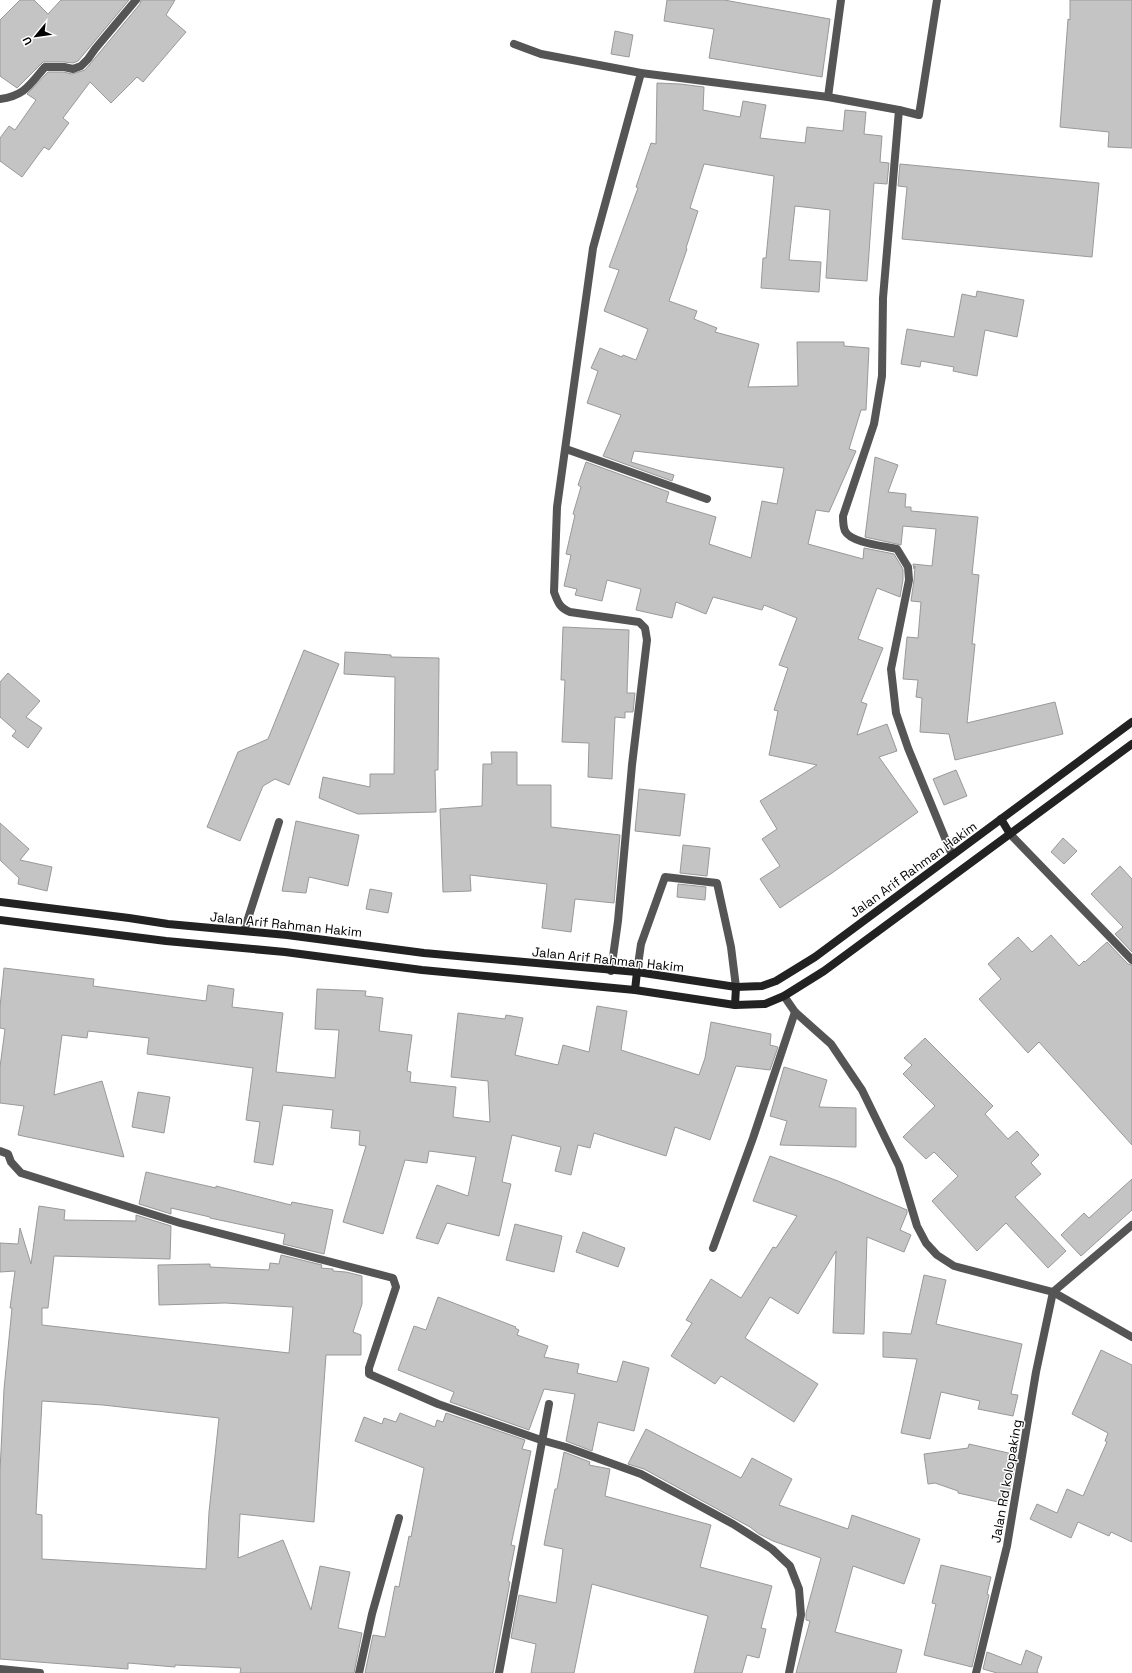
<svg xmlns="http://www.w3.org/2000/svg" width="1132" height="1673" viewBox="0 0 1132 1673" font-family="'Space Grotesk',sans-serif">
	<rect width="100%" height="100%" fill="#fff"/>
	<g fill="#c4c4c4" stroke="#999" fill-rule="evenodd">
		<path d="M 20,0 L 34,0 L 48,14 L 61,0 L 129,0 L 78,61 L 73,63 L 64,62 L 43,62 L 17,88 L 0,76 L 0,20 Z"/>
		<path d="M 141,0 L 175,0 L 166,15 L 186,32 L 143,82 L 137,77 L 111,103 L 90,82 L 63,118 L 69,123 L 49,150 L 44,147 L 22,177 L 0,161 L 0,138 L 9,126 L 15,130 L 36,100 L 27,94 L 48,72 L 63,72 L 72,74 L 85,70 L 140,4 Z"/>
		<path d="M 667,0 L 724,0 L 830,19 L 822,77 L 709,58 L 714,29 L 664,21 Z"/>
		<path d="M 1070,0 L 1132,0 L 1132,148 L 1108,147 L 1109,132 L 1060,127 L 1068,19 L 1070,20 Z"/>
		<path d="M 615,31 L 633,35 L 629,57 L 611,54 Z"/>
		<path d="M 657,83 L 680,84 L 704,87 L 703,110 L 740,117 L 743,101 L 766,105 L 760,138 L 805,143 L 807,127 L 843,131 L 845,110 L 866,112 L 864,134 L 882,136 L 880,162 L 889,163 L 887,184 L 874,183 L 867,281 L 826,278 L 830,210 L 795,206 L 789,260 L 821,262 L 819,292 L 761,288 L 763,258 L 766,258 L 774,176 L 704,164 L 690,208 L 698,211 L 686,248 L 687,249 L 669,301 L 697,311 L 694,319 L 717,328 L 715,332 L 759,344 L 748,387 L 798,386 L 797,342 L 844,342 L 844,346 L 869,348 L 866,410 L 861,410 L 849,449 L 856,451 L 829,512 L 816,510 L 808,544 L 863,559 L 864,548 L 894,554 L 903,569 L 903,580 L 900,597 L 877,588 L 858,639 L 883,648 L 861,702 L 867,704 L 857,735 L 887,724 L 897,751 L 879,757 L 918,812 L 832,873 L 780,908 L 760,879 L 780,866 L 762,839 L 777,829 L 760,801 L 817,765 L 769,755 L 778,711 L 774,710 L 788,668 L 779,665 L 797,618 L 764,605 L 762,610 L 713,597 L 706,614 L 676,602 L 672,618 L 636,610 L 641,589 L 607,580 L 602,601 L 575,595 L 577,589 L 564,586 L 571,555 L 566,554 L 575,515 L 573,514 L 581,487 L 578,485 L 586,462 L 669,492 L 666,502 L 716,517 L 709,544 L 751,558 L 762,501 L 777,504 L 784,468 L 634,451 L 631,462 L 674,475 L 672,481 L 603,456 L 621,415 L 587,403 L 598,371 L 591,368 L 600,348 L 622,357 L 623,355 L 636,360 L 648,329 L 604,311 L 619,270 L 609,267 L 638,188 L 636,187 L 651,143 L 656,144 Z"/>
		<path d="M 900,164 L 1099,183 L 1092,257 L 902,239 L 907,187 L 898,186 Z"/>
		<path d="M 977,291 L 1024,300 L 1017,337 L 985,330 L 977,376 L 953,371 L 954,367 L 921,361 L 920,367 L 901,364 L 907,329 L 954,337 L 962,294 L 976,297 Z"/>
		<path d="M 875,457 L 898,465 L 888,492 L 906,494 L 905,507 L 911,507 L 911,511 L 978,517 L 972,574 L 979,575 L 972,644 L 975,644 L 967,723 L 1055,702 L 1063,734 L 955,760 L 949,734 L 920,732 L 922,698 L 916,697 L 918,680 L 903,679 L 907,637 L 918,638 L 921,602 L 911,601 L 914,580 L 915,566 L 914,569 L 913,564 L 932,566 L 936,529 L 903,526 L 901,545 L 865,537 Z"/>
		<path d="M 563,627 L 629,630 L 627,693 L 635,693 L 633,712 L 625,712 L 625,718 L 615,717 L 612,779 L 588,777 L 589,743 L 562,742 L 565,680 L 561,680 Z"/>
		<path d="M 304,650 L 339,664 L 289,785 L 275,779 L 263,786 L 240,841 L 207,827 L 238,752 L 268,739 Z"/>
		<path d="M 345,652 L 391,655 L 391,657 L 439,658 L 438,770 L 435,770 L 436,812 L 358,814 L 319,798 L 323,777 L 370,787 L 370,774 L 394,774 L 395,677 L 344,674 Z"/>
		<path d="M 8,673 L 40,701 L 26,717 L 42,728 L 28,748 L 12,736 L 16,731 L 0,717 L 0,682 Z"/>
		<path d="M 491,752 L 517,752 L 517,785 L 551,785 L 551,827 L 620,835 L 614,903 L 575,899 L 571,932 L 542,928 L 547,884 L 470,875 L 471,891 L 443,892 L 440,809 L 482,806 L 483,764 L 492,764 Z"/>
		<path d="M 956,770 L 967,796 L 944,805 L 933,779 Z"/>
		<path d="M 639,789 L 685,794 L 680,836 L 635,831 Z"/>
		<path d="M 296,821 L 359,835 L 348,886 L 309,877 L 306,893 L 282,891 Z"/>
		<path d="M 0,823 L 29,849 L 20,860 L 52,867 L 47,891 L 18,884 L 19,878 L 0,860 Z"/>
		<path d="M 1063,838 L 1077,851 L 1064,864 L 1051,852 Z"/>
		<path d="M 683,845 L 710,848 L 707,876 L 680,873 Z"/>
		<path d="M 1120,866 L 1132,879 L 1132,952 L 1115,934 L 1123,927 L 1091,894 Z"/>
		<path d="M 678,884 L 706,887 L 705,900 L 677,897 Z"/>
		<path d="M 370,889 L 392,893 L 388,913 L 366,909 Z"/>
		<path d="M 1051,935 L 1079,966 L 1084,961 L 1085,962 L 1107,942 L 1128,964 L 1132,965 L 1132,1145 L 1039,1042 L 1028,1053 L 979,999 L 1001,979 L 988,964 L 1018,937 L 1032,952 Z"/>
		<path d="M 4,968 L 94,979 L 93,986 L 206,1001 L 208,985 L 234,989 L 232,1007 L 283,1013 L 276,1072 L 335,1078 L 339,1030 L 315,1029 L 317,989 L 366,991 L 365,996 L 383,998 L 379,1031 L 412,1035 L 407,1071 L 411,1072 L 410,1082 L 456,1087 L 453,1117 L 490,1122 L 488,1081 L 451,1077 L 458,1013 L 505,1019 L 506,1015 L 523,1018 L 515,1055 L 558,1065 L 563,1045 L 589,1052 L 597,1006 L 627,1011 L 621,1050 L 699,1075 L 705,1058 L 711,1022 L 771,1034 L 770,1045 L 778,1047 L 770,1070 L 736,1066 L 710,1140 L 675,1127 L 666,1156 L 594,1133 L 590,1148 L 578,1145 L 571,1175 L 555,1171 L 561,1147 L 512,1135 L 502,1182 L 511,1184 L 499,1236 L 447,1223 L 438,1244 L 416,1238 L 437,1185 L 468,1196 L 476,1157 L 429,1151 L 427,1163 L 405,1160 L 383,1234 L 343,1222 L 366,1146 L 359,1145 L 360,1131 L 331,1128 L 333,1110 L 283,1105 L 273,1165 L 254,1162 L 260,1122 L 246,1120 L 253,1068 L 147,1054 L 149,1038 L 88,1031 L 87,1038 L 62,1035 L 54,1095 L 102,1081 L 124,1157 L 18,1135 L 24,1106 L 0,1103 L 0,1067 L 5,1029 L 0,1028 L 0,1007 Z"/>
		<path d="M 925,1038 L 993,1106 L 985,1114 L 1008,1139 L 1017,1131 L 1039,1155 L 1031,1163 L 1041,1174 L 1015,1197 L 1066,1251 L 1048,1268 L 1006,1223 L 977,1251 L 932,1201 L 958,1176 L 934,1152 L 926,1159 L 903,1137 L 935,1106 L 903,1074 L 912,1065 L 904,1058 Z"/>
		<path d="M 784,1067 L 827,1080 L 819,1107 L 856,1108 L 856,1147 L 780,1145 L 787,1121 L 770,1116 Z"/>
		<path d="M 138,1092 L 170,1097 L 164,1133 L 132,1127 Z"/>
		<path d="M 770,1156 L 838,1181 L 907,1210 L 907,1213 L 900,1230 L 911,1235 L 904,1252 L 867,1237 L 864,1334 L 833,1333 L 836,1251 L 798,1314 L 770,1297 L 745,1338 L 818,1384 L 794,1422 L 721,1376 L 715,1384 L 671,1356 L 692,1323 L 686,1320 L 711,1279 L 741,1298 L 773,1247 L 776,1248 L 797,1216 L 753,1201 Z"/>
		<path d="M 146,1172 L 216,1188 L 216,1186 L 291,1205 L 292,1202 L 333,1210 L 324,1254 L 283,1244 L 285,1234 L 210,1218 L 210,1217 L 171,1208 L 171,1214 L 139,1204 Z"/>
		<path d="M 1132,1179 L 1132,1210 L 1081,1256 L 1061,1235 L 1084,1213 L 1089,1218 Z"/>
		<path d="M 39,1206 L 65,1210 L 64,1220 L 136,1221 L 136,1215 L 171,1226 L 170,1259 L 54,1256 L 48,1308 L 42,1308 L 42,1325 L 289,1353 L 293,1307 L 225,1303 L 159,1305 L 158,1265 L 210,1264 L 210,1267 L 269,1270 L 270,1263 L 279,1264 L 281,1255 L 322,1265 L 321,1268 L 333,1269 L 333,1271 L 346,1272 L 362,1276 L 362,1304 L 353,1332 L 361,1335 L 361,1355 L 326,1355 L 314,1522 L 240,1514 L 238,1558 L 283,1540 L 311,1610 L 320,1566 L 350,1572 L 338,1628 L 362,1633 L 354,1673 L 240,1673 L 241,1668 L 175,1665 L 175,1667 L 128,1663 L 128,1669 L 0,1659 L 0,1471 L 4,1389 L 12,1308 L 10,1308 L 15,1271 L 0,1272 L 0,1243 L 18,1244 L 20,1228 L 31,1264 ZM 42,1401 L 103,1405 L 219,1418 L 209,1512 L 206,1569 L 42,1559 L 42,1515 L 36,1514 Z"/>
		<path d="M 515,1224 L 562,1236 L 554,1272 L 506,1260 Z"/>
		<path d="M 583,1232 L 625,1248 L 618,1267 L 576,1252 Z"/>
		<path d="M 924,1275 L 946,1280 L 936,1324 L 1022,1344 L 1011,1394 L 1018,1395 L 1013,1416 L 978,1409 L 980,1401 L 941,1392 L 930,1439 L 901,1433 L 917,1359 L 883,1357 L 883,1332 L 911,1334 Z"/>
		<path d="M 438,1297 L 516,1327 L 515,1328 L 519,1330 L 517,1335 L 548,1346 L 544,1357 L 579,1364 L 577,1373 L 617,1382 L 623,1361 L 649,1368 L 634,1431 L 598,1422 L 592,1451 L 566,1441 L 575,1394 L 544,1389 L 529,1430 L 450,1402 L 454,1392 L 398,1370 L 414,1326 L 426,1330 Z"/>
		<path d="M 1101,1350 L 1132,1365 L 1132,1542 L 1111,1532 L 1109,1536 L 1078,1522 L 1071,1538 L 1030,1519 L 1037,1504 L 1057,1513 L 1067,1489 L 1083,1496 L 1107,1442 L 1105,1441 L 1108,1433 L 1072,1414 Z"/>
		<path d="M 400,1413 L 435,1427 L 437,1420 L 443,1422 L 446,1413 L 525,1440 L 522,1449 L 531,1451 L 511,1545 L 515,1546 L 508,1581 L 510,1582 L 493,1673 L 365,1673 L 373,1635 L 385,1637 L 395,1586 L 399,1587 L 409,1536 L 411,1537 L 424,1468 L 355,1441 L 364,1417 L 382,1424 L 384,1418 L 396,1422 Z"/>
		<path d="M 646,1429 L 741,1478 L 752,1458 L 792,1479 L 779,1505 L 848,1529 L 852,1515 L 920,1539 L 904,1584 L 853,1566 L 835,1632 L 902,1650 L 896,1673 L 796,1673 L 810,1621 L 806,1620 L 806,1613 L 821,1558 L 773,1541 L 759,1534 L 750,1527 L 644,1469 L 628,1464 Z"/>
		<path d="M 969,1444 L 1017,1455 L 1007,1504 L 958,1493 L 958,1491 L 935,1483 L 928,1484 L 924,1454 L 968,1448 Z"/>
		<path d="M 564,1452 L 590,1462 L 589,1465 L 610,1469 L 605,1496 L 711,1525 L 700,1567 L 772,1586 L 761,1628 L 766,1629 L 759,1658 L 747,1655 L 742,1673 L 694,1673 L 708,1616 L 592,1584 L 574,1673 L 531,1673 L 536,1644 L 511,1638 L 519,1595 L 556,1603 L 563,1549 L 544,1545 L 555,1489 L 557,1489 Z"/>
		<path d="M 941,1565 L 991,1577 L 987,1594 L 989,1595 L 972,1667 L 924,1655 L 936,1604 L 932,1603 Z"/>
		<path d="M 1026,1650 L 1042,1657 L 1037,1671 L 1038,1673 L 997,1673 L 983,1669 L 987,1652 L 1021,1665 Z"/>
	</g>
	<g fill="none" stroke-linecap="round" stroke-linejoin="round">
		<g stroke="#555" stroke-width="8">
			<path d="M 899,110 L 919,115 L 937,0"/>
			<path d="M 1010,834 L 1132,960"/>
			<path d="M 244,931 L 279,822"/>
			<path d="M 637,972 L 641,944 L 665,877 L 717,883 L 731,947 L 736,987"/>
		</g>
		<g stroke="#555" stroke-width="8">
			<path d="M 514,44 L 541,54 L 641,73 L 828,97 L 841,0"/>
			<path d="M 828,97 L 899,110 L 883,298 L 882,376 L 874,424 L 843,516 C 843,521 843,526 845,531 C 851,543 885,546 897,549 L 908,567 L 909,580 L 891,669 L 896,713 L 908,748 L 952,855"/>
			<path d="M 0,99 C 25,96 30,84 45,67 L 64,67 L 73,69 L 81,66 L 88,59 L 95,49 L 136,0"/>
			<path d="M 566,449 L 707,499"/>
			<path d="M 611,971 L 618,921 L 632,765 L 647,640 L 645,628 L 639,622 L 570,612 C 560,608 558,603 554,592 L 557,507 L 593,248 L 641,73"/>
			<path d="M 784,996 L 795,1012 L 831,1044 L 862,1090 L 899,1166 L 917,1226 L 926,1243 L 937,1255 L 954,1266 L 1053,1292 L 1132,1337"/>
			<path d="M 0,1151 L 8,1154 L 11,1162 L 21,1173 L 180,1223 L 393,1278 L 396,1287 L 369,1368 L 369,1374 L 438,1404 L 541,1440 L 566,1447 L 641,1474 L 733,1524 L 772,1549 L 790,1566 L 799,1589 L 801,1615 L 789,1673"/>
			<path d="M 713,1248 L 753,1138 L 795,1012"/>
			<path d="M 0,1669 L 40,1673"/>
			<path d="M 359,1673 L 372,1614 L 399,1518"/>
			<path d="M 499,1673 L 549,1404"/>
			<path d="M 976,1673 L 1007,1546 L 1036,1372 L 1053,1292 L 1132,1225"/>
		</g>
		<g stroke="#222" stroke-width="8">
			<path d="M 1001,819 L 1010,834"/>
			<path d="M 0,902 L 129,918 L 168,924 L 287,935 L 424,953 L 637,972 L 736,987 L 762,986 L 776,981 L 815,957 L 1132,722"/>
			<path d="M 0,920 L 166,941 L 285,952 L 422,970 L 635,990 L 735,1005 L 765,1004 L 784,996 L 824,971 L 1132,744"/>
			<path d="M 635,990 L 637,972"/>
			<path d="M 735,1005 L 736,987"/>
		</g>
	</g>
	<g text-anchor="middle" stroke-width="3" stroke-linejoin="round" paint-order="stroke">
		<g font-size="13" fill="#000" stroke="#fff">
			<text transform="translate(913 869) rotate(-36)" y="5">Jalan Arif Rahman Hakim</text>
			<text transform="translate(286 924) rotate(6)" y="5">Jalan Arif Rahman Hakim</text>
			<text transform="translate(608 959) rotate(6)" y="5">Jalan Arif Rahman Hakim</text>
			<text transform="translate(1006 1481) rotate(-80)" y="5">Jalan Rd kolopaking</text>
		</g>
	</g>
	<g transform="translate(36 36) rotate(241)" stroke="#ffffff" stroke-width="3" paint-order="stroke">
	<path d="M0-3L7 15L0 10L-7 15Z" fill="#000000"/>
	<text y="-6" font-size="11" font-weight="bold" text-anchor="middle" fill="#000000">U</text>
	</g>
</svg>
